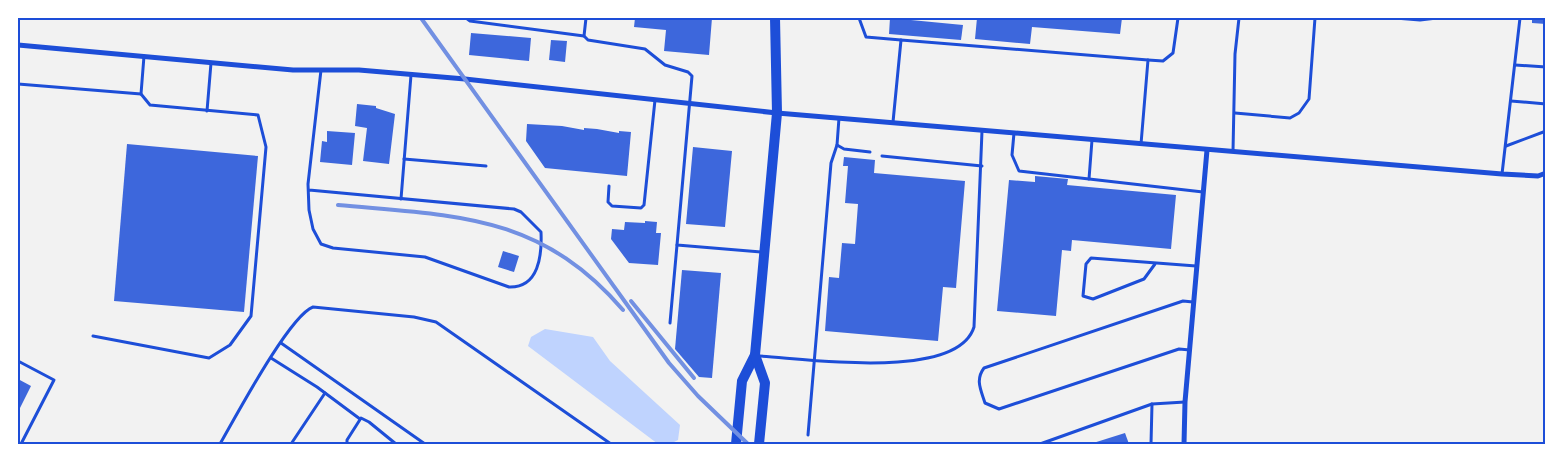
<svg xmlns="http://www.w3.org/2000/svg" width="1563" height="462" viewBox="0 0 1563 462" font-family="'Zilla Slab',serif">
	<rect width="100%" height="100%" fill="#f2f2f2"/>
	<path fill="#bfd3fe" d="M 545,329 L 593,337 L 610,361 L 680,425 L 678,440 L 670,444 L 658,444 L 528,346 L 531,337 Z"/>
	<g fill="#3d67dc">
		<path d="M 635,18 L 712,18 L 709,55 L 664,51 L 666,30 L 634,27 Z"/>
		<path d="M 890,18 L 963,25 L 961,40 L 889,34 Z"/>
		<path d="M 977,18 L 1122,18 L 1120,34 L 1032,27 L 1030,44 L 975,39 Z"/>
		<path d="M 1532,18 L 1546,18 L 1546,24 L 1532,23 Z"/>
		<path d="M 471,33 L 531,38 L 529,61 L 469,55 Z"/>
		<path d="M 551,40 L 567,41 L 565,62 L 549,60 Z"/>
		<path d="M 357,104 L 376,106 L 376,108 L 395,114 L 389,164 L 363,161 L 367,128 L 355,126 Z"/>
		<path d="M 527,124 L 562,126 L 584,130 L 584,128 L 597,129 L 619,133 L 619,131 L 631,132 L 627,176 L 545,168 L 526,141 Z"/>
		<path d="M 327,131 L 355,133 L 352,165 L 320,162 L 322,141 L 327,142 Z"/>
		<path d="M 127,144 L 258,156 L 244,312 L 114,301 Z"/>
		<path d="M 693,147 L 732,151 L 725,227 L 686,224 Z"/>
		<path d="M 844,157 L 875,160 L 874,173 L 965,181 L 956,288 L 943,287 L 938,341 L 825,331 L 829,277 L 839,278 L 842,243 L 855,244 L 858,204 L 845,203 L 848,166 L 843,166 Z"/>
		<path d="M 1035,176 L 1068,179 L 1067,185 L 1176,195 L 1171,249 L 1072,240 L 1071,251 L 1062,250 L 1056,316 L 997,311 L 1009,180 L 1035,182 Z"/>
		<path d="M 645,221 L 657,222 L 656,233 L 661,233 L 658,265 L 629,263 L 611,239 L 612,229 L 624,230 L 625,222 L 645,223 Z"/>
		<path d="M 503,251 L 519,256 L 514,272 L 498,267 Z"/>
		<path d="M 682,270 L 721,273 L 712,378 L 699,377 L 675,349 Z"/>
		<path d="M 18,379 L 31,386 L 18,412 Z"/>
		<path d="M 1125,433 L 1129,444 L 1090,444 Z"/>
	</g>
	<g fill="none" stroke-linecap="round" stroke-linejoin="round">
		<g stroke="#1d4ed8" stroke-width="3">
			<path d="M 466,18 L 470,21 L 584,36"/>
			<path d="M 586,18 L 584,36 L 588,40 L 645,49 L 665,65 L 688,72 L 692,76 L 677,245 L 761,252"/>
			<path d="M 859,18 L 866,37 L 901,40"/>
			<path d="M 1395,18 L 1420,20 L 1437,18"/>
			<path d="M 1148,60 L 1163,61 L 1173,53 L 1178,18"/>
			<path d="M 1515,65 L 1546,67"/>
			<path d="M 18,84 L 141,94"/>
			<path d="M 1511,101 L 1546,104"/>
			<path d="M 207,111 L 211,63"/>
			<path d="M 1235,113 L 1290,118 L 1299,113 L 1309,99 L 1315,18"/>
			<path d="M 839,118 L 837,145 L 844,149 L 870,152"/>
			<path d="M 893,122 L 901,40 L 1148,60 L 1141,144"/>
			<path d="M 1014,133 L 1012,155 L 1019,171 L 1203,192"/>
			<path d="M 1506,146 L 1546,131"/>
			<path d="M 1233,151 L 1235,54 L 1239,18"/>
			<path d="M 882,156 L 982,166"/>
			<path d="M 404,159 L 486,166"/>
			<path d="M 1502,174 L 1520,18"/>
			<path d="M 1089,179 L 1092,140"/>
			<path d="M 609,186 L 608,202 L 612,206 L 641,208 L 644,205 L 655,100"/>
			<path d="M 309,190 L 514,209 L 521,212 L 541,232 C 542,255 539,288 509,287 L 425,257 L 333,248 L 321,244 L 313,229 L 309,210 L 308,184 L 321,70"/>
			<path d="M 401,199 L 411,75"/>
			<path d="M 1155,264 L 1144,279 L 1093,299 L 1083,296 L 1086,264 L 1091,258 L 1196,266"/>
			<path d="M 670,323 L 677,245"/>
			<path d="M 93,336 L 209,358 L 230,345 L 251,316 L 266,147 L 258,115 L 150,105 L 141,94 L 144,56"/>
			<path d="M 281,343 L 425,444"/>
			<path d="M 1190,350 L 1179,349 L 999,409 L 985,403 C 981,390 975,380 984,368 L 1183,301 L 1193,302"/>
			<path d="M 759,356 C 803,358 957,382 974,327 L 982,131"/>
			<path d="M 271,358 L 317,387 L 360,419"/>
			<path d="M 18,361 L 54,380 L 21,444"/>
			<path d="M 808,435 L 831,163 L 837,145"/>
			<path d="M 220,444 C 235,418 289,316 313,307 L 414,317 L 436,322 L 611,444"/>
			<path d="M 291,444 L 325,393"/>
			<path d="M 347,444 L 347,440 L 361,418 L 369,422 L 396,444"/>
			<path d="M 1040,444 L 1152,404 L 1185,402"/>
			<path d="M 1151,444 L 1152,404"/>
		</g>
		<g stroke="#1d4ed8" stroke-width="5">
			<path d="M 18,45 L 293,70 L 359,70 L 465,79 L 777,113 L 1502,174 L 1538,176 L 1546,173"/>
			<path d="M 1184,444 L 1185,402 L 1207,150"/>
		</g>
		<g stroke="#1d4ed8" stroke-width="10">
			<path d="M 736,444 L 742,381 L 755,355"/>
			<path d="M 759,444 L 765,383 L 755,355 L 777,113 L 775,18"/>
		</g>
		<g stroke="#7290e2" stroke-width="4">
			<path d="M 421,18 L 669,363 L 698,396 L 748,444"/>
			<path d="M 338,205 C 455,216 539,213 623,310"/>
			<path d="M 631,301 L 694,378"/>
		</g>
	</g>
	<rect width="1563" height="462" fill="none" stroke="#ffffff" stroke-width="38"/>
	<rect x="19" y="19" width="1525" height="424" fill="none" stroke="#1d4ed8" stroke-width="2"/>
</svg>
